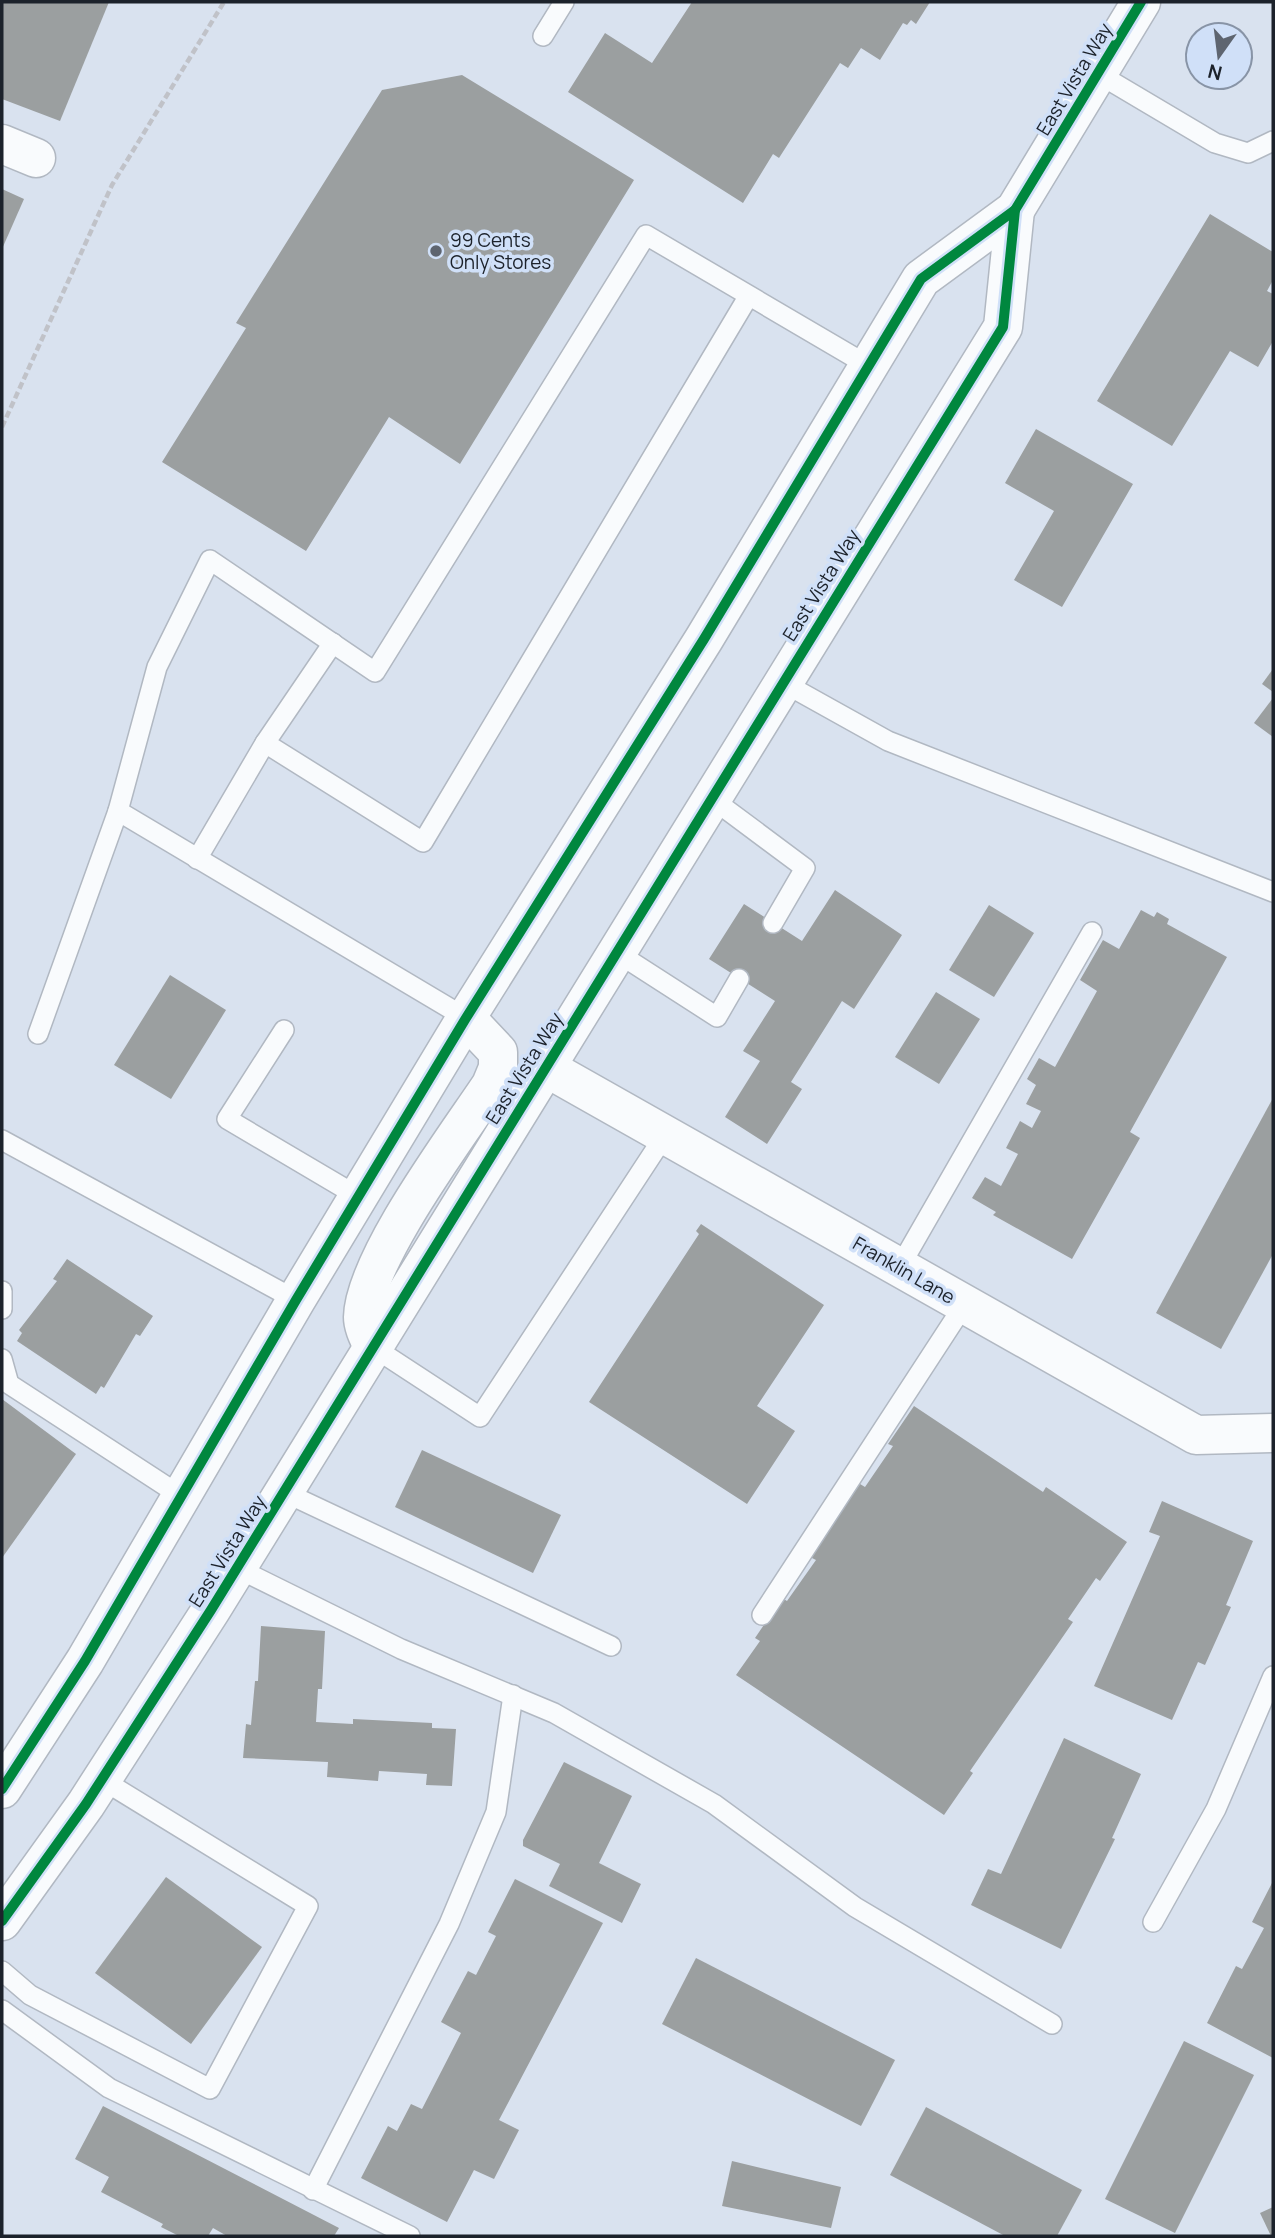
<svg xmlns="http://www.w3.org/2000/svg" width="1275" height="2238" viewBox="0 0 1275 2238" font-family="Manrope,sans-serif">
	<rect width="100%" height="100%" fill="#d9e2ef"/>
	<g fill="#9b9fa0">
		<path d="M 2,2 L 109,2 L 60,121 L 2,99 Z"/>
		<path d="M 692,2 L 930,2 L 916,24 L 911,20 L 907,25 L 903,23 L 880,60 L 861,48 L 848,68 L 840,63 L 779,158 L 773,154 L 743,203 L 568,92 L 605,33 L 652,63 Z"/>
		<path d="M 462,75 L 634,180 L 460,464 L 389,417 L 306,551 L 162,462 L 246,328 L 236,323 L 382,90 Z"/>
		<path d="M 2,189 L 24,199 L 2,249 Z"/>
		<path d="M 1210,214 L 1273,252 L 1273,280 L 1267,291 L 1273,294 L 1273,341 L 1258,367 L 1230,351 L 1172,446 L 1097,401 Z"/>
		<path d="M 1036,429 L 1133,484 L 1062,607 L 1014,580 L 1054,511 L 1005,483 Z"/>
		<path d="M 1273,669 L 1273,692 L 1262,684 Z"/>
		<path d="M 1273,698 L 1273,737 L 1254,723 Z"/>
		<path d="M 835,890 L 902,935 L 854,1009 L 842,1001 L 791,1082 L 802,1089 L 767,1144 L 725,1117 L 760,1061 L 743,1051 L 775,1001 L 709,959 L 744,904 L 802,941 Z"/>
		<path d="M 989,905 L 1034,933 L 994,997 L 949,970 Z"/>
		<path d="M 1141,910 L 1154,917 L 1157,912 L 1169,919 L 1167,924 L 1227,957 L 1130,1132 L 1140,1138 L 1072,1259 L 993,1215 L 996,1212 L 972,1198 L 985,1177 L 1001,1186 L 1018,1154 L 1006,1148 L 1020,1121 L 1032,1128 L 1041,1111 L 1026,1104 L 1036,1085 L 1027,1079 L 1039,1058 L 1055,1067 L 1097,991 L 1080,980 L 1103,940 L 1119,949 Z"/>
		<path d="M 170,975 L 226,1010 L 171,1099 L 114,1065 Z"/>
		<path d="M 936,992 L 980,1019 L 939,1084 L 895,1057 Z"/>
		<path d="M 1273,1098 L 1273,1254 L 1221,1349 L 1156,1313 Z"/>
		<path d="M 701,1224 L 824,1305 L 757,1406 L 795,1431 L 747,1504 L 589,1402 L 699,1234 L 696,1231 Z"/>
		<path d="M 67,1259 L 153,1316 L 140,1336 L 136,1334 L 104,1388 L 101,1386 L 96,1394 L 17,1341 L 22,1333 L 19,1330 L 57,1281 L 53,1279 Z"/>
		<path d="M 2,1399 L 76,1454 L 2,1558 Z"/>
		<path d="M 914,1406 L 1043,1492 L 1046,1487 L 1127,1542 L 1100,1581 L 1096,1578 L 1068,1619 L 1073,1622 L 970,1771 L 973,1773 L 944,1815 L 736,1675 L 760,1641 L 755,1638 L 782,1598 L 787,1601 L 816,1560 L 810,1557 L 860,1484 L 865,1487 L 893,1446 L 888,1444 Z"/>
		<path d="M 422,1450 L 561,1515 L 533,1573 L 395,1507 Z"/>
		<path d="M 1162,1501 L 1253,1541 L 1226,1605 L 1231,1607 L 1205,1665 L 1198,1662 L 1172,1720 L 1094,1686 L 1160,1536 L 1149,1532 Z"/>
		<path d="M 261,1626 L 325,1631 L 322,1689 L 318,1689 L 316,1722 L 353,1724 L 353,1719 L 432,1723 L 432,1728 L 456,1729 L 452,1786 L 426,1785 L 427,1774 L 379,1771 L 378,1781 L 327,1777 L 328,1762 L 243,1758 L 246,1724 L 251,1725 L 255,1681 L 258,1681 Z"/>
		<path d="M 1064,1738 L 1141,1774 L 1112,1838 L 1115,1839 L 1061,1949 L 971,1905 L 988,1869 L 1001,1874 Z"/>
		<path d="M 564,1762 L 632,1796 L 599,1863 L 641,1884 L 622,1923 L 549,1886 L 560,1864 L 523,1846 L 523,1840 Z"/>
		<path d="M 166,1877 L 262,1947 L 191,2044 L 95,1973 Z"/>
		<path d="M 515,1879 L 603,1923 L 499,2120 L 519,2130 L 494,2179 L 474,2170 L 447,2222 L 361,2178 L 388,2126 L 397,2131 L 411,2104 L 422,2109 L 461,2033 L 441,2022 L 468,1971 L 476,1975 L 496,1936 L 488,1932 Z"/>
		<path d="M 1273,1881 L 1273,2058 L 1207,2023 L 1236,1966 L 1242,1969 L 1264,1928 L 1252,1922 Z"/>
		<path d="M 696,1958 L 895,2060 L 861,2126 L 662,2024 Z"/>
		<path d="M 1184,2041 L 1254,2075 L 1175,2233 L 1105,2199 Z"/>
		<path d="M 103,2106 L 339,2228 L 334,2236 L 227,2236 L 213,2228 L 208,2236 L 179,2236 L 161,2227 L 163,2224 L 101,2192 L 109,2177 L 75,2159 Z"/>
		<path d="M 926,2107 L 1082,2190 L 1057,2236 L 1005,2236 L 890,2175 Z"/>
		<path d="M 732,2161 L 841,2187 L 831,2228 L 722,2206 Z"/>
		<path d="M 1273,2207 L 1273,2236 L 1271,2236 L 1260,2213 Z"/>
	</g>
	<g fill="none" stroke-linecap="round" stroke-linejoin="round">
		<g stroke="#b1b8c2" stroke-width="22">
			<g id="lane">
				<path d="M 543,36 L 564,2"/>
				<path d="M 1097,73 L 1215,143 L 1248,153 L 1273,141"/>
				<path d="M 333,643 L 265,743 L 423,842 L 748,297"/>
				<path d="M 782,682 L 888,741 L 1273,892"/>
				<path d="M 711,798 L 805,868 L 773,923"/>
				<path d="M 197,859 L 265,743"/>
				<path d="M 616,952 L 717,1017 L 739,979"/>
				<path d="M 466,1018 L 118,811 L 157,667 L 210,560 L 375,672 L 646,235 L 869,366"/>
				<path d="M 284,1030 L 227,1119 L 359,1197"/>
				<path d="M 38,1034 L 118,811"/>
				<path d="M 2,1140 L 296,1300"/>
				<path d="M 899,1268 L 1092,932"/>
				<path d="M 2,1291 L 2,1309"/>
				<path d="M 373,1347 L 480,1417 L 665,1135"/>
				<path d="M 2,1359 L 9,1384 L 181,1496"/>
				<path d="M 284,1492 L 611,1646"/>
				<path d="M 237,1568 L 401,1649 L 554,1713 L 714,1804 L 855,1907 L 1052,2024"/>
				<path d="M 762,1615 L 964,1305"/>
				<path d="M 1153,1922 L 1216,1809 L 1273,1676"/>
				<path d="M 2,1971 L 30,1995 L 210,2089 L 308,1906 L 101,1779"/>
				<path d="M 2,2010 L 109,2088 L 410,2236"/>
				<path d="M 313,2190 L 449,1924 L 496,1812 L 513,1695"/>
			</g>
		</g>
		<g stroke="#b1b8c2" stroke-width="41">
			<g id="street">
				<path d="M 2,144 L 36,158"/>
				<path d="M 545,1067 L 1196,1435 L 1273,1433"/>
			</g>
		</g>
		<g stroke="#b1b8c2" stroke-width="41">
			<g id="primary">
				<path d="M 373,1347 C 369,1338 363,1327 363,1317 C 364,1260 457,1136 491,1085 L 498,1068 L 498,1052 L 466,1018"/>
				<path d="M 2,1789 L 85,1661 L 296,1300 L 466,1018 L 704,639 L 921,279 L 1015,210 L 1141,2"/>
				<path d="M 2,1921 L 86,1804 L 211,1610 L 1003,327 L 1015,210"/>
			</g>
		</g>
		<path stroke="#c0c2c8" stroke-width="4.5" stroke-dasharray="7 3.5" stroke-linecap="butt" d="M 2,427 L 112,185 L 224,2"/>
		<use href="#lane" stroke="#f9fbfd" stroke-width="19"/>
		<use href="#street" stroke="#f9fbfd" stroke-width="38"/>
		<use href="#primary" stroke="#f9fbfd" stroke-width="38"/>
		<g stroke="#d0e0f8" stroke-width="15">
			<g id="cycleway">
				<path d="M 2,1789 L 85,1661 L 296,1300 L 466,1018 L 704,639 L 921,279 L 1015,210 L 1141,2"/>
				<path d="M 2,1921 L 86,1804 L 211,1610 L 1003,327 L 1015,210"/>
			</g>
		</g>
		<use href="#cycleway" stroke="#00873e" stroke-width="10"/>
	</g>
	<circle fill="#5e6570" stroke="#d0e0f8" stroke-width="2.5" cx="436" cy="251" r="7"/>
	<g text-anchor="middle" stroke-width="7" stroke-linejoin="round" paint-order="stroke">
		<g font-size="19" fill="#1c222b" stroke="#d0e0f8">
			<text transform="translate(1074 79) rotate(-59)" y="7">East Vista Way</text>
			<text transform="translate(821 585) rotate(-58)" y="7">East Vista Way</text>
			<text transform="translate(524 1068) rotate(-58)" y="7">East Vista Way</text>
			<text transform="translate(904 1270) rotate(30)" y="7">Franklin Lane</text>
			<text transform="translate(227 1551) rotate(-58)" y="7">East Vista Way</text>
		</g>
		<g font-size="19" fill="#1c222b" stroke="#d0e0f8" text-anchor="start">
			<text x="450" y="247">99 Cents<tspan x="450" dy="22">Only Stores</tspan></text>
		</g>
	</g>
	<rect width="1275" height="2238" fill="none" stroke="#1c222b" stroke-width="7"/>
	<g transform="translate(1219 56) rotate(194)"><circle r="33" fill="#d0e0f8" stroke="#8894a6" stroke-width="2"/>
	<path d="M0-5L12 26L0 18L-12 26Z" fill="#5e6570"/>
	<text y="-10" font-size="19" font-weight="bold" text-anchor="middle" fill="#1c222b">N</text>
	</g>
</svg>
